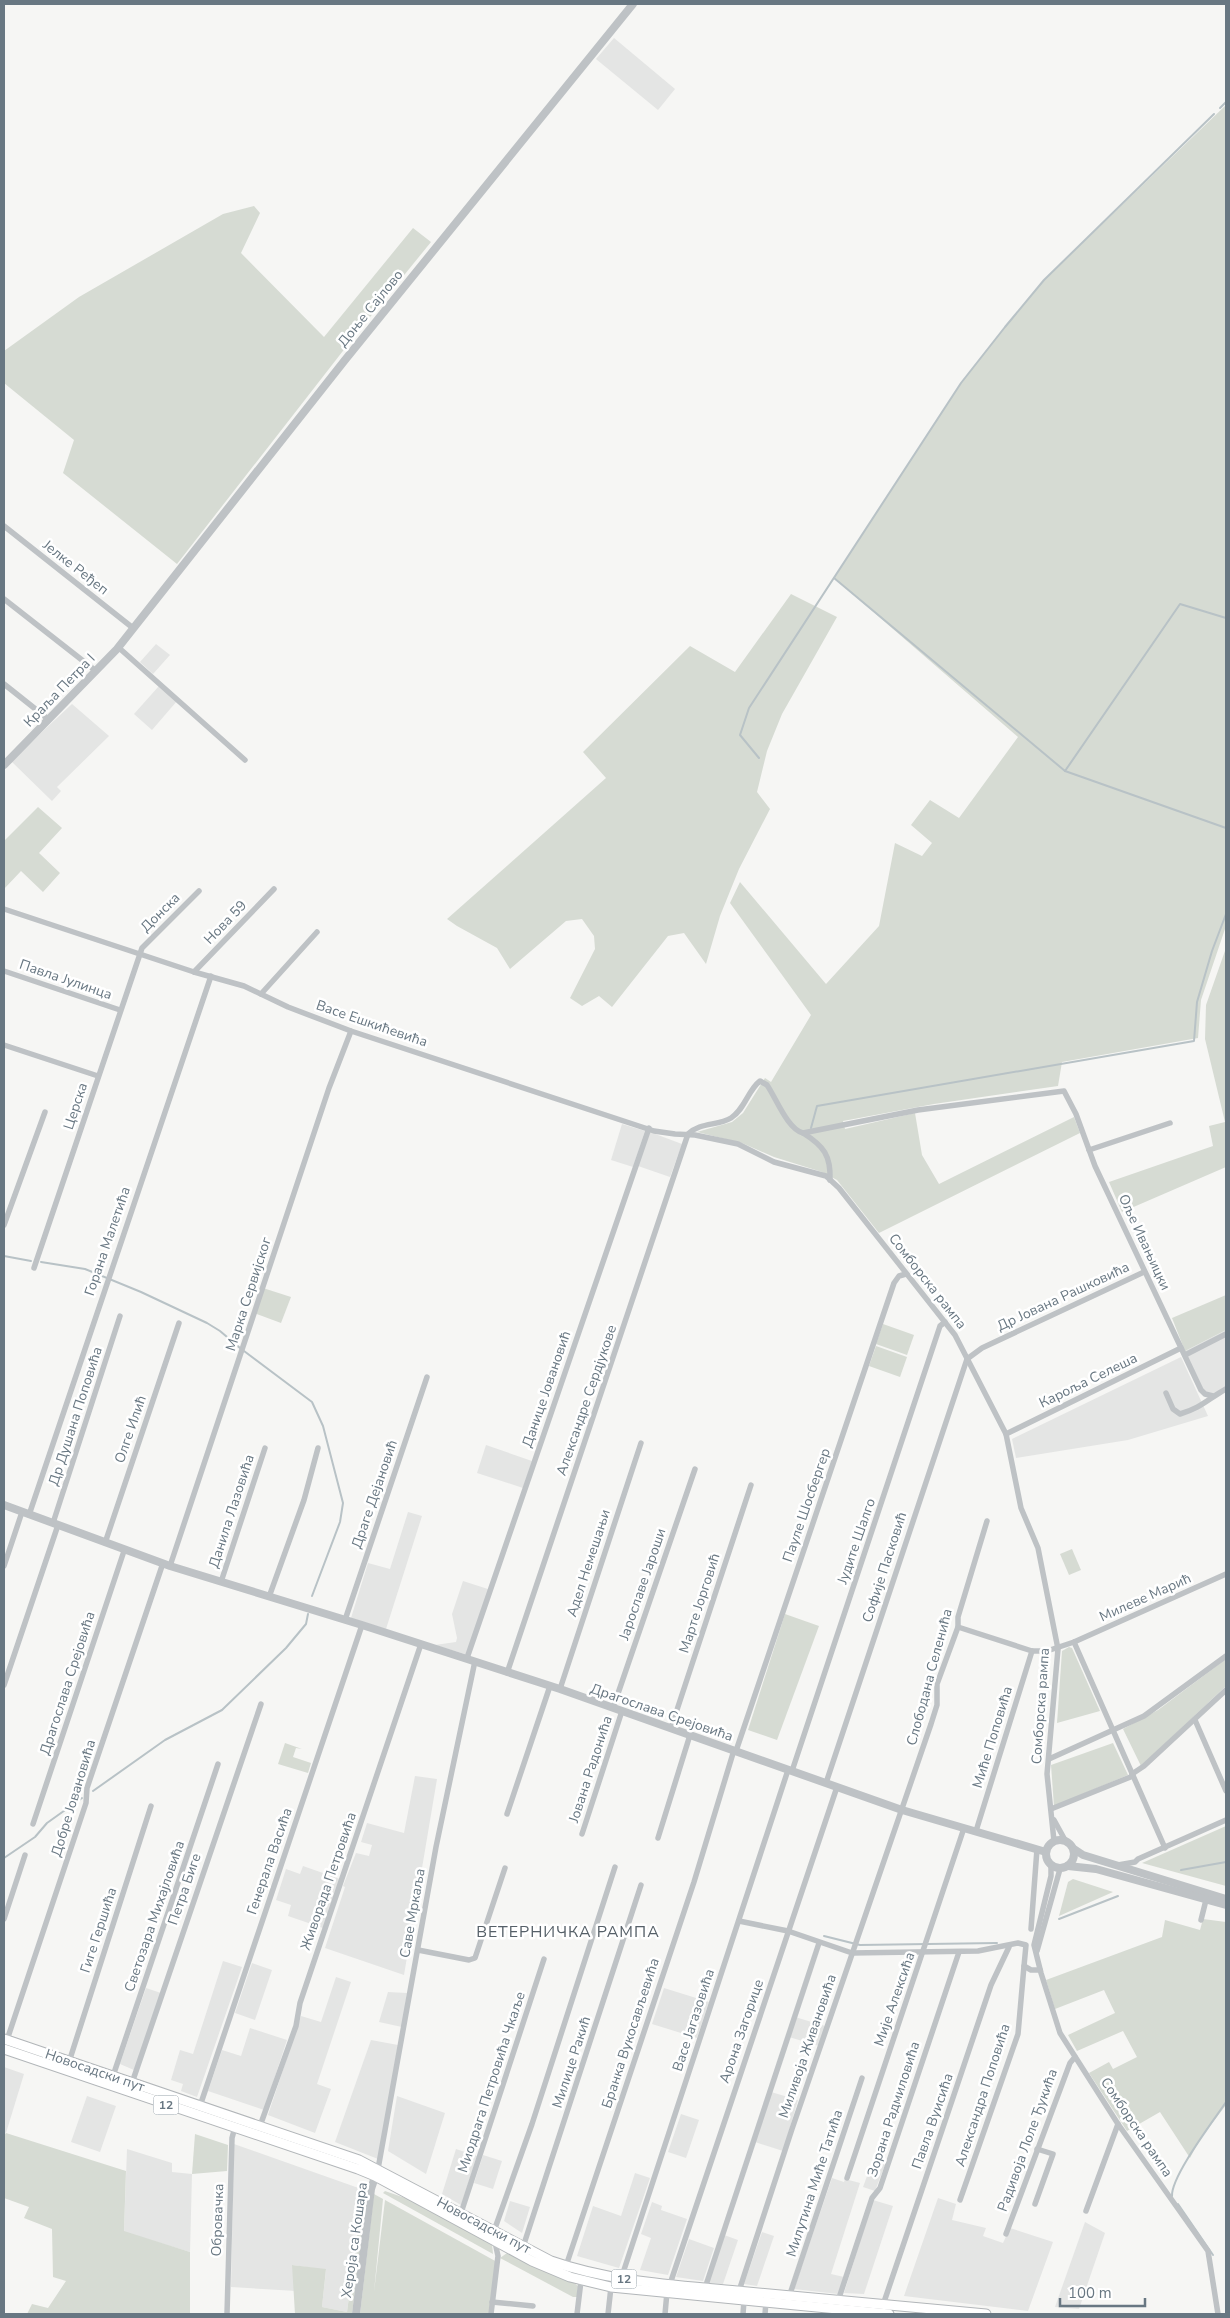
<svg xmlns="http://www.w3.org/2000/svg" width="1230" height="2318" viewBox="0 0 1230 2318" font-family="'Nunito Sans',sans-serif">
	<rect width="100%" height="100%" fill="#f6f6f4"/>
	<g fill="#e4e5e4">
		<path d="M 614,38 L 675,89 L 658,110 L 596,59 Z"/>
		<path d="M 156,644 L 170,655 L 153,674 L 140,662 Z"/>
		<path d="M 159,686 L 177,701 L 152,730 L 134,714 Z"/>
		<path d="M 72,704 L 109,736 L 57,787 L 61,791 L 52,801 L 11,761 Z"/>
		<path d="M 622,1124 L 645,1131 L 633,1167 L 611,1160 Z"/>
		<path d="M 650,1132 L 682,1144 L 670,1177 L 638,1166 Z"/>
		<path d="M 1226,1330 L 1226,1388 L 1207,1397 L 1185,1351 Z"/>
		<path d="M 1181,1357 L 1208,1416 L 1128,1440 L 1016,1458 L 1012,1439 Z"/>
		<path d="M 486,1445 L 532,1461 L 523,1488 L 477,1473 Z"/>
		<path d="M 408,1512 L 422,1516 L 386,1629 L 351,1618 L 368,1563 L 390,1569 Z"/>
		<path d="M 463,1581 L 491,1590 L 468,1655 L 435,1645 L 456,1642 L 457,1638 L 452,1614 Z"/>
		<path d="M 415,1776 L 437,1779 L 404,1975 L 325,1948 L 345,1887 L 343,1886 L 356,1853 L 369,1856 L 372,1845 L 361,1842 L 367,1823 L 404,1833 Z"/>
		<path d="M 303,1866 L 340,1879 L 323,1928 L 288,1916 L 291,1905 L 276,1900 L 286,1869 L 300,1874 Z"/>
		<path d="M 223,1961 L 242,1967 L 197,2097 L 181,2091 L 183,2084 L 171,2080 L 180,2050 L 193,2054 Z"/>
		<path d="M 252,1963 L 272,1970 L 255,2020 L 235,2013 Z"/>
		<path d="M 336,1977 L 351,1982 L 317,2084 L 331,2089 L 315,2133 L 268,2115 L 301,2016 L 321,2022 Z"/>
		<path d="M 146,1988 L 161,1993 L 134,2070 L 120,2064 Z"/>
		<path d="M 664,1988 L 709,2002 L 697,2038 L 652,2024 Z"/>
		<path d="M 388,1992 L 407,1993 L 402,2027 L 379,2022 Z"/>
		<path d="M 795,2017 L 825,2026 L 819,2046 L 789,2037 Z"/>
		<path d="M 250,2028 L 287,2040 L 264,2110 L 208,2091 L 222,2050 L 241,2056 Z"/>
		<path d="M 371,2040 L 398,2045 L 378,2159 L 335,2142 Z"/>
		<path d="M 4,2067 L 24,2074 L 6,2133 L 4,2132 Z"/>
		<path d="M 771,2092 L 798,2100 L 783,2151 L 755,2142 Z"/>
		<path d="M 87,2096 L 116,2106 L 100,2152 L 71,2142 Z"/>
		<path d="M 397,2096 L 445,2113 L 426,2174 L 388,2151 Z"/>
		<path d="M 681,2114 L 699,2120 L 686,2158 L 668,2152 Z"/>
		<path d="M 234,2144 L 367,2191 L 364,2206 L 361,2206 L 360,2208 L 347,2312 L 322,2307 L 326,2270 L 293,2265 L 296,2291 L 231,2287 Z"/>
		<path d="M 127,2149 L 172,2163 L 172,2172 L 192,2174 L 190,2252 L 124,2232 Z"/>
		<path d="M 456,2149 L 477,2156 L 461,2205 L 442,2194 Z"/>
		<path d="M 483,2155 L 502,2161 L 493,2189 L 474,2183 Z"/>
		<path d="M 873,2160 L 885,2165 L 875,2191 L 863,2187 Z"/>
		<path d="M 635,2173 L 650,2178 L 619,2268 L 577,2256 L 593,2206 L 621,2216 Z"/>
		<path d="M 832,2178 L 844,2182 L 845,2179 L 860,2183 L 831,2274 L 844,2277 L 838,2294 L 794,2289 Z"/>
		<path d="M 938,2198 L 956,2204 L 952,2220 L 986,2228 L 983,2236 L 1003,2243 L 1010,2228 L 1053,2242 L 1028,2311 L 904,2296 Z"/>
		<path d="M 873,2200 L 893,2206 L 864,2294 L 844,2293 Z"/>
		<path d="M 510,2201 L 530,2207 L 522,2233 L 504,2221 Z"/>
		<path d="M 652,2202 L 662,2206 L 661,2210 L 687,2219 L 668,2275 L 640,2270 L 651,2238 L 641,2234 Z"/>
		<path d="M 1085,2222 L 1105,2233 L 1079,2309 L 1055,2307 Z"/>
		<path d="M 762,2232 L 774,2236 L 757,2286 L 744,2284 Z"/>
		<path d="M 724,2235 L 738,2240 L 723,2284 L 708,2283 Z"/>
		<path d="M 689,2239 L 714,2248 L 703,2281 L 676,2277 Z"/>
	</g>
	<g fill="#d6dbd3">
		<path d="M 1226,105 L 1226,926 L 1201,1000 L 1198,1038 L 1062,1062 L 1058,1086 L 934,1104 L 843,1121 L 845,1129 L 915,1113 L 922,1155 L 939,1184 L 1074,1117 L 1080,1133 L 879,1233 L 837,1180 L 822,1172 L 774,1157 L 742,1143 L 697,1132 L 732,1122 L 743,1113 L 765,1078 L 771,1082 L 811,1015 L 730,903 L 740,882 L 826,984 L 879,926 L 895,843 L 922,856 L 932,843 L 911,825 L 930,800 L 959,818 L 1018,737 L 834,578 L 961,383 L 1005,327 L 1044,280 Z"/>
		<path d="M 254,206 L 260,213 L 241,253 L 324,337 L 413,228 L 431,242 L 353,338 L 177,564 L 63,473 L 74,440 L 4,383 L 4,351 L 79,297 L 223,214 Z"/>
		<path d="M 791,594 L 837,617 L 782,714 L 767,751 L 757,792 L 770,809 L 739,869 L 720,916 L 706,964 L 684,933 L 668,936 L 612,1007 L 599,996 L 582,1006 L 570,998 L 595,949 L 594,936 L 582,919 L 566,921 L 510,969 L 497,948 L 457,926 L 447,919 L 606,778 L 583,752 L 690,646 L 735,672 Z"/>
		<path d="M 38,807 L 62,828 L 39,853 L 60,873 L 43,892 L 21,871 L 4,889 L 4,841 Z"/>
		<path d="M 1226,948 L 1226,1167 L 1122,1212 L 1109,1182 L 1213,1146 L 1209,1126 L 1225,1122 L 1205,1039 L 1206,1005 Z"/>
		<path d="M 263,1288 L 291,1297 L 281,1323 L 254,1313 Z"/>
		<path d="M 1226,1295 L 1226,1330 L 1185,1351 L 1172,1318 Z"/>
		<path d="M 883,1324 L 914,1335 L 907,1355 L 876,1344 Z"/>
		<path d="M 876,1346 L 907,1357 L 900,1377 L 869,1366 Z"/>
		<path d="M 1072,1549 L 1081,1570 L 1069,1575 L 1060,1554 Z"/>
		<path d="M 785,1614 L 819,1626 L 777,1740 L 748,1730 Z"/>
		<path d="M 1069,1647 L 1072,1648 L 1100,1711 L 1057,1723 L 1062,1651 Z"/>
		<path d="M 1226,1659 L 1226,1686 L 1141,1766 L 1123,1729 L 1158,1710 Z"/>
		<path d="M 285,1743 L 302,1749 L 296,1748 L 293,1757 L 311,1763 L 308,1773 L 278,1764 Z"/>
		<path d="M 1113,1743 L 1128,1775 L 1054,1806 L 1051,1765 Z"/>
		<path d="M 1226,1826 L 1226,1886 L 1142,1863 Z"/>
		<path d="M 1073,1879 L 1113,1892 L 1059,1916 L 1068,1882 Z"/>
		<path d="M 1203,1919 L 1226,1922 L 1226,2105 L 1200,2139 L 1190,2158 L 1160,2112 L 1127,2131 L 1089,2073 L 1109,2062 L 1113,2069 L 1137,2057 L 1123,2031 L 1077,2051 L 1068,2035 L 1115,2013 L 1104,1990 L 1055,2009 L 1046,1980 L 1162,1937 L 1165,1920 L 1200,1930 Z"/>
		<path d="M 6,2133 L 126,2171 L 124,2231 L 190,2252 L 190,2314 L 27,2314 L 32,2304 L 48,2308 L 66,2281 L 53,2277 L 52,2229 L 24,2218 L 29,2207 L 4,2198 L 4,2135 Z"/>
		<path d="M 195,2134 L 228,2145 L 227,2171 L 192,2174 Z"/>
		<path d="M 385,2191 L 408,2199 L 492,2244 L 493,2254 L 383,2193 Z"/>
		<path d="M 374,2194 L 383,2199 L 374,2292 L 385,2200 L 497,2262 L 490,2314 L 360,2314 Z"/>
		<path d="M 361,2206 L 364,2206 L 365,2210 L 352,2314 L 295,2314 L 292,2265 L 326,2269 L 322,2307 L 347,2312 Z"/>
		<path d="M 507,2253 L 546,2272 L 573,2282 L 578,2286 L 577,2297 L 573,2297 L 500,2258 Z"/>
	</g>
	<g fill="none" stroke-linecap="round" stroke-linejoin="round">
		<g stroke="#b8c2c6" stroke-width="2">
			<path d="M 1220,108 L 1226,102"/>
			<path d="M 834,578 L 1065,771 L 1226,828"/>
			<path d="M 759,758 L 740,735 L 749,708 L 961,383 L 1005,327 L 1044,280 L 1214,114"/>
			<path d="M 1065,771 L 1180,604 L 1226,618"/>
			<path d="M 811,1128 L 817,1106 L 1194,1041 L 1197,1002 L 1212,951 L 1226,914"/>
			<path d="M 4,1256 L 31,1261"/>
			<path d="M 41,1262 L 85,1269 L 141,1292 L 207,1323 L 220,1331 L 240,1348"/>
			<path d="M 244,1351 L 312,1402 L 323,1426 L 343,1503 L 340,1522 L 312,1596"/>
			<path d="M 93,1791 L 165,1740 L 222,1710 L 286,1648 L 306,1624 L 308,1614"/>
			<path d="M 4,1858 L 35,1837 L 47,1823 L 82,1798"/>
			<path d="M 1181,1870 L 1226,1862"/>
			<path d="M 1059,1919 L 1118,1896"/>
			<path d="M 824,1936 L 860,1945 L 997,1943"/>
			<path d="M 1172,2196 C 1171,2176 1214,2120 1226,2102"/>
			<path d="M 1178,2204 L 1213,2255"/>
		</g>
		<g stroke="#b2b6b9" stroke-width="11">
			<g id="primary">
				<path d="M 4,2039 L 359,2160 L 551,2261 C 611,2282 675,2285 737,2291 C 820,2299 903,2307 986,2314"/>
				<path d="M 4,2049 L 358,2169 L 375,2176 L 532,2261 L 570,2277 L 611,2287 L 889,2314"/>
			</g>
		</g>
		<g stroke="#bec2c5" stroke-width="5.5">
			<path d="M 4,526 L 133,628"/>
			<path d="M 4,599 L 96,671"/>
			<path d="M 118,647 L 245,760"/>
			<path d="M 4,684 L 48,719"/>
			<path d="M 4,909 L 194,972 L 244,986 L 288,1007 L 351,1031 L 654,1131 L 675,1134 L 695,1135 L 738,1144 L 774,1162 L 826,1176 L 839,1188 L 955,1335 L 1006,1434 L 1021,1508 L 1038,1548 L 1058,1649 L 1047,1774 L 1054,1841"/>
			<path d="M 4,971 L 120,1010"/>
			<path d="M 194,972 L 274,889"/>
			<path d="M 261,994 L 317,932"/>
			<path d="M 4,1045 L 98,1076"/>
			<path d="M 803,1133 C 824,1146 831,1156 830,1180"/>
			<path d="M 1089,1150 L 1170,1123"/>
			<path d="M 4,1225 L 45,1112"/>
			<path d="M 34,1268 L 142,948 L 199,891"/>
			<path d="M 1185,1355 L 1226,1334"/>
			<path d="M 1166,1393 L 1173,1409 L 1180,1414 C 1201,1408 1208,1399 1226,1389"/>
			<path d="M 1006,1434 L 1181,1348"/>
			<path d="M 29,1515 L 211,976"/>
			<path d="M 53,1523 L 120,1316"/>
			<path d="M 105,1543 L 179,1323"/>
			<path d="M 4,1566 L 22,1512"/>
			<path d="M 170,1566 L 329,1088 L 351,1031"/>
			<path d="M 221,1582 L 265,1448"/>
			<path d="M 269,1597 L 304,1500 L 318,1448"/>
			<path d="M 345,1620 L 427,1377"/>
			<path d="M 958,1627 L 1032,1651 L 1047,1651 L 1074,1642 L 1226,1574"/>
			<path d="M 1074,1642 L 1165,1848"/>
			<path d="M 467,1658 L 649,1128"/>
			<path d="M 507,1673 L 688,1134 C 700,1122 718,1126 731,1118 C 745,1109 748,1090 760,1081 L 767,1085 C 776,1098 788,1130 803,1133 L 918,1110 L 1064,1091 L 1076,1114 L 1095,1166 L 1201,1390 L 1205,1394 L 1213,1396"/>
			<path d="M 4,1685 L 58,1525"/>
			<path d="M 560,1689 L 641,1443"/>
			<path d="M 613,1708 L 695,1469"/>
			<path d="M 1195,1720 L 1226,1791"/>
			<path d="M 671,1728 L 751,1485"/>
			<path d="M 736,1751 L 894,1283 L 899,1276 L 906,1274"/>
			<path d="M 1049,1759 L 1144,1716 L 1226,1656"/>
			<path d="M 792,1771 L 940,1326 L 945,1322"/>
			<path d="M 1132,1774 L 1144,1766 L 1226,1690"/>
			<path d="M 826,1783 L 967,1359 L 982,1348 L 1144,1272"/>
			<path d="M 1051,1809 L 1133,1776"/>
			<path d="M 507,1814 L 550,1686"/>
			<path d="M 1054,1820 L 1065,1840"/>
			<path d="M 33,1824 L 124,1551"/>
			<path d="M 976,1831 L 1032,1651"/>
			<path d="M 582,1834 L 622,1711"/>
			<path d="M 658,1838 L 690,1735"/>
			<path d="M 1051,1865 L 1051,1876 L 1034,1945 L 1041,1973 L 1060,2033 L 1118,2124 L 1208,2251 L 1218,2314"/>
			<path d="M 1118,1865 L 1135,1862 L 1138,1859 L 1226,1820"/>
			<path d="M 4,1919 L 25,1855"/>
			<path d="M 1201,1920 L 1206,1900"/>
			<path d="M 739,1921 L 788,1931 L 852,1953 L 978,1951 L 1018,1943 L 1026,1945 L 1024,1966 L 1031,1970 L 1040,1970"/>
			<path d="M 1031,1929 L 1037,1849"/>
			<path d="M 418,1950 L 469,1960 L 475,1958 L 505,1868"/>
			<path d="M 1037,1951 L 1060,1869"/>
			<path d="M 7,2040 L 86,1803 L 87,1788 L 163,1563"/>
			<path d="M 69,2062 L 151,1806"/>
			<path d="M 113,2076 L 218,1764"/>
			<path d="M 132,2083 L 261,1704"/>
			<path d="M 200,2106 L 362,1625"/>
			<path d="M 260,2126 L 296,2026 L 300,2003 L 421,1644"/>
			<path d="M 378,2169 L 436,1847 L 475,1661"/>
			<path d="M 847,2178 L 964,1828"/>
			<path d="M 960,2200 L 1018,2034 L 1024,1966"/>
			<path d="M 1035,2204 L 1053,2154 L 1037,2149"/>
			<path d="M 1086,2211 L 1118,2124"/>
			<path d="M 461,2213 L 544,1959"/>
			<path d="M 494,2231 L 532,2124 L 615,1867"/>
			<path d="M 1006,2234 L 1070,2063 L 1075,2057"/>
			<path d="M 523,2247 L 641,1885"/>
			<path d="M 566,2266 L 694,1882 L 734,1750"/>
			<path d="M 621,2279 L 788,1770"/>
			<path d="M 670,2284 L 837,1787"/>
			<path d="M 705,2288 L 819,1943"/>
			<path d="M 739,2291 L 792,2129 L 931,1724 L 937,1705 L 937,1684 L 958,1627 L 958,1617 L 987,1521"/>
			<path d="M 789,2297 L 862,2078"/>
			<path d="M 838,2301 L 872,2198 L 880,2188 L 959,1952"/>
			<path d="M 492,2302 L 533,2306"/>
			<path d="M 883,2305 L 991,1985 L 1009,1947"/>
			<path d="M 227,2314 L 232,2138 L 235,2127"/>
			<path d="M 491,2314 L 498,2256 L 495,2242"/>
			<path d="M 577,2314 L 581,2281"/>
			<path d="M 608,2314 L 611,2287"/>
			<path d="M 665,2314 L 667,2292"/>
			<path d="M 743,2314 L 744,2301"/>
			<path d="M 765,2314 L 766,2302"/>
		</g>
		<g stroke="#bec2c5" stroke-width="8">
			<path d="M 4,765 L 117,649 L 345,360 L 633,4"/>
			<path d="M 4,1505 L 170,1566 L 362,1625 L 560,1689 L 902,1810 L 1046,1852"/>
			<circle cx="1060" cy="1854" r="14"/>
			<path d="M 1074,1849 L 1083,1855 L 1226,1899"/>
			<path d="M 1068,1866 L 1096,1869 L 1226,1905"/>
			<path d="M 356,2314 L 371,2189 L 377,2171"/>
		</g>
		<use href="#primary" stroke="#fff" stroke-width="9"/>
	</g>
	<g text-anchor="middle" stroke-width="5" stroke-linejoin="round" paint-order="stroke">
		<g fill="#fff" stroke="#95a0a8" stroke-width="1">
			<rect x="153.5" y="2095.5" width="25" height="19" rx="4"/>
			<rect x="611.5" y="2269.5" width="25" height="19" rx="4"/>
		</g>
		<g font-size="12" font-weight="bold" fill="#687782">
			<text x="166" y="2109">12</text>
			<text x="624" y="2283">12</text>
		</g>
		<g font-size="14" fill="#687782" stroke="#fff">
			<text transform="translate(370 308) rotate(-51)" y="5">Доње Сајлово</text>
			<text transform="translate(76 567) rotate(38)" y="5">Јелке Ређеп</text>
			<text transform="translate(59 690) rotate(-46)" y="5">Краља Петра I</text>
			<text transform="translate(160 912) rotate(-45)" y="5">Донска</text>
			<text transform="translate(225 922) rotate(-46)" y="5">Нова 59</text>
			<text transform="translate(66 979) rotate(19)" y="5">Павла Јулинца</text>
			<text transform="translate(372 1023) rotate(19)" y="5">Васе Ешкићевића</text>
			<text transform="translate(75 1106) rotate(-72)" y="5">Церска</text>
			<text transform="translate(107 1241) rotate(-71)" y="5">Горана Малетића</text>
			<text transform="translate(1145 1242) rotate(65)" y="5">Оље Ивањицки</text>
			<text transform="translate(928 1281) rotate(52)" y="5">Сомборска рампа</text>
			<text transform="translate(248 1294) rotate(-72)" y="5">Марка Сервијског</text>
			<text transform="translate(1063 1296) rotate(-25)" y="5">Др Јована Рашковића</text>
			<text transform="translate(1088 1380) rotate(-26)" y="5">Кароља Селеша</text>
			<text transform="translate(546 1389) rotate(-71)" y="5">Данице Јовановић</text>
			<text transform="translate(586 1400) rotate(-71)" y="5">Александре Сердјукове</text>
			<text transform="translate(75 1416) rotate(-72)" y="5">Др Душана Поповића</text>
			<text transform="translate(130 1429) rotate(-71)" y="5">Олге Илић</text>
			<text transform="translate(374 1494) rotate(-71)" y="5">Драге Дејановић</text>
			<text transform="translate(806 1505) rotate(-71)" y="5">Пауле Шосбергер</text>
			<text transform="translate(231 1511) rotate(-72)" y="5">Данила Лазовића</text>
			<text transform="translate(856 1541) rotate(-71)" y="5">Јудите Шалго</text>
			<text transform="translate(588 1563) rotate(-72)" y="5">Адел Немешањи</text>
			<text transform="translate(884 1567) rotate(-72)" y="5">Софије Пасковић</text>
			<text transform="translate(642 1584) rotate(-71)" y="5">Јарославе Јароши</text>
			<text transform="translate(1145 1597) rotate(-24)" y="5">Милеве Марић</text>
			<text transform="translate(699 1603) rotate(-72)" y="5">Марте Јорговић</text>
			<text transform="translate(929 1677) rotate(-75)" y="5">Слободана Селенића</text>
			<text transform="translate(67 1683) rotate(-72)" y="5">Драгослава Срејовића</text>
			<text transform="translate(1040 1706) rotate(-86)" y="5">Сомборска рампа</text>
			<text transform="translate(662 1712) rotate(19)" y="5">Драгослава Срејовића</text>
			<text transform="translate(992 1737) rotate(-73)" y="5">Миће Поповића</text>
			<text transform="translate(590 1769) rotate(-72)" y="5">Јована Радонића</text>
			<text transform="translate(73 1798) rotate(-73)" y="5">Добре Јовановића</text>
			<text transform="translate(269 1861) rotate(-71)" y="5">Генерала Васића</text>
			<text transform="translate(328 1881) rotate(-71)" y="5">Живорада Петровића</text>
			<text transform="translate(184 1889) rotate(-71)" y="5">Петра Биге</text>
			<text transform="translate(412 1913) rotate(-80)" y="5">Саве Мркаља</text>
			<text transform="translate(154 1916) rotate(-71)" y="5">Светозара Михајловића</text>
			<text transform="translate(98 1930) rotate(-72)" y="5">Гиге Гершића</text>
			<text transform="translate(894 1999) rotate(-71)" y="5">Мије Алексића</text>
			<text transform="translate(693 2020) rotate(-72)" y="5">Васе Јагазовића</text>
			<text transform="translate(741 2031) rotate(-71)" y="5">Арона Загорице</text>
			<text transform="translate(630 2033) rotate(-72)" y="5">Бранка Вукосављевића</text>
			<text transform="translate(807 2046) rotate(-71)" y="5">Миливоја Живановића</text>
			<text transform="translate(571 2062) rotate(-72)" y="5">Милице Ракић</text>
			<text transform="translate(95 2070) rotate(19)" y="5">Новосадски пут</text>
			<text transform="translate(491 2082) rotate(-72)" y="5">Миодрага Петровића Чкаље</text>
			<text transform="translate(982 2095) rotate(-72)" y="5">Александра Поповића</text>
			<text transform="translate(893 2109) rotate(-72)" y="5">Зорана Радмиловића</text>
			<text transform="translate(932 2121) rotate(-71)" y="5">Павла Вуисића</text>
			<text transform="translate(1137 2127) rotate(56)" y="5">Сомборска рампа</text>
			<text transform="translate(1027 2140) rotate(-70)" y="5">Радивоја Лоле Ђукића</text>
			<text transform="translate(814 2183) rotate(-72)" y="5">Милутина Миће Татића</text>
			<text transform="translate(217 2220) rotate(-88)" y="5">Обровачка</text>
			<text transform="translate(484 2225) rotate(28)" y="5">Новосадски пут</text>
			<text transform="translate(354 2240) rotate(-82)" y="5">Хероја са Кошара</text>
		</g>
		<g font-size="16" letter-spacing="1" fill="#566068" stroke="#fff">
			<text x="568" y="1937">ВЕТЕРНИЧКА РАМПА</text>
		</g>
	</g>
	<rect width="1230" height="2318" fill="none" stroke="#687782" stroke-width="10"/>
	<path d="M1060 2298v8h85v-8" fill="none" stroke="#687782" stroke-width="2.5"/>
	<text x="1068" y="2298" font-size="15" fill="#687782" stroke="#ffffff" stroke-width="4" paint-order="stroke">100 m</text>
</svg>
